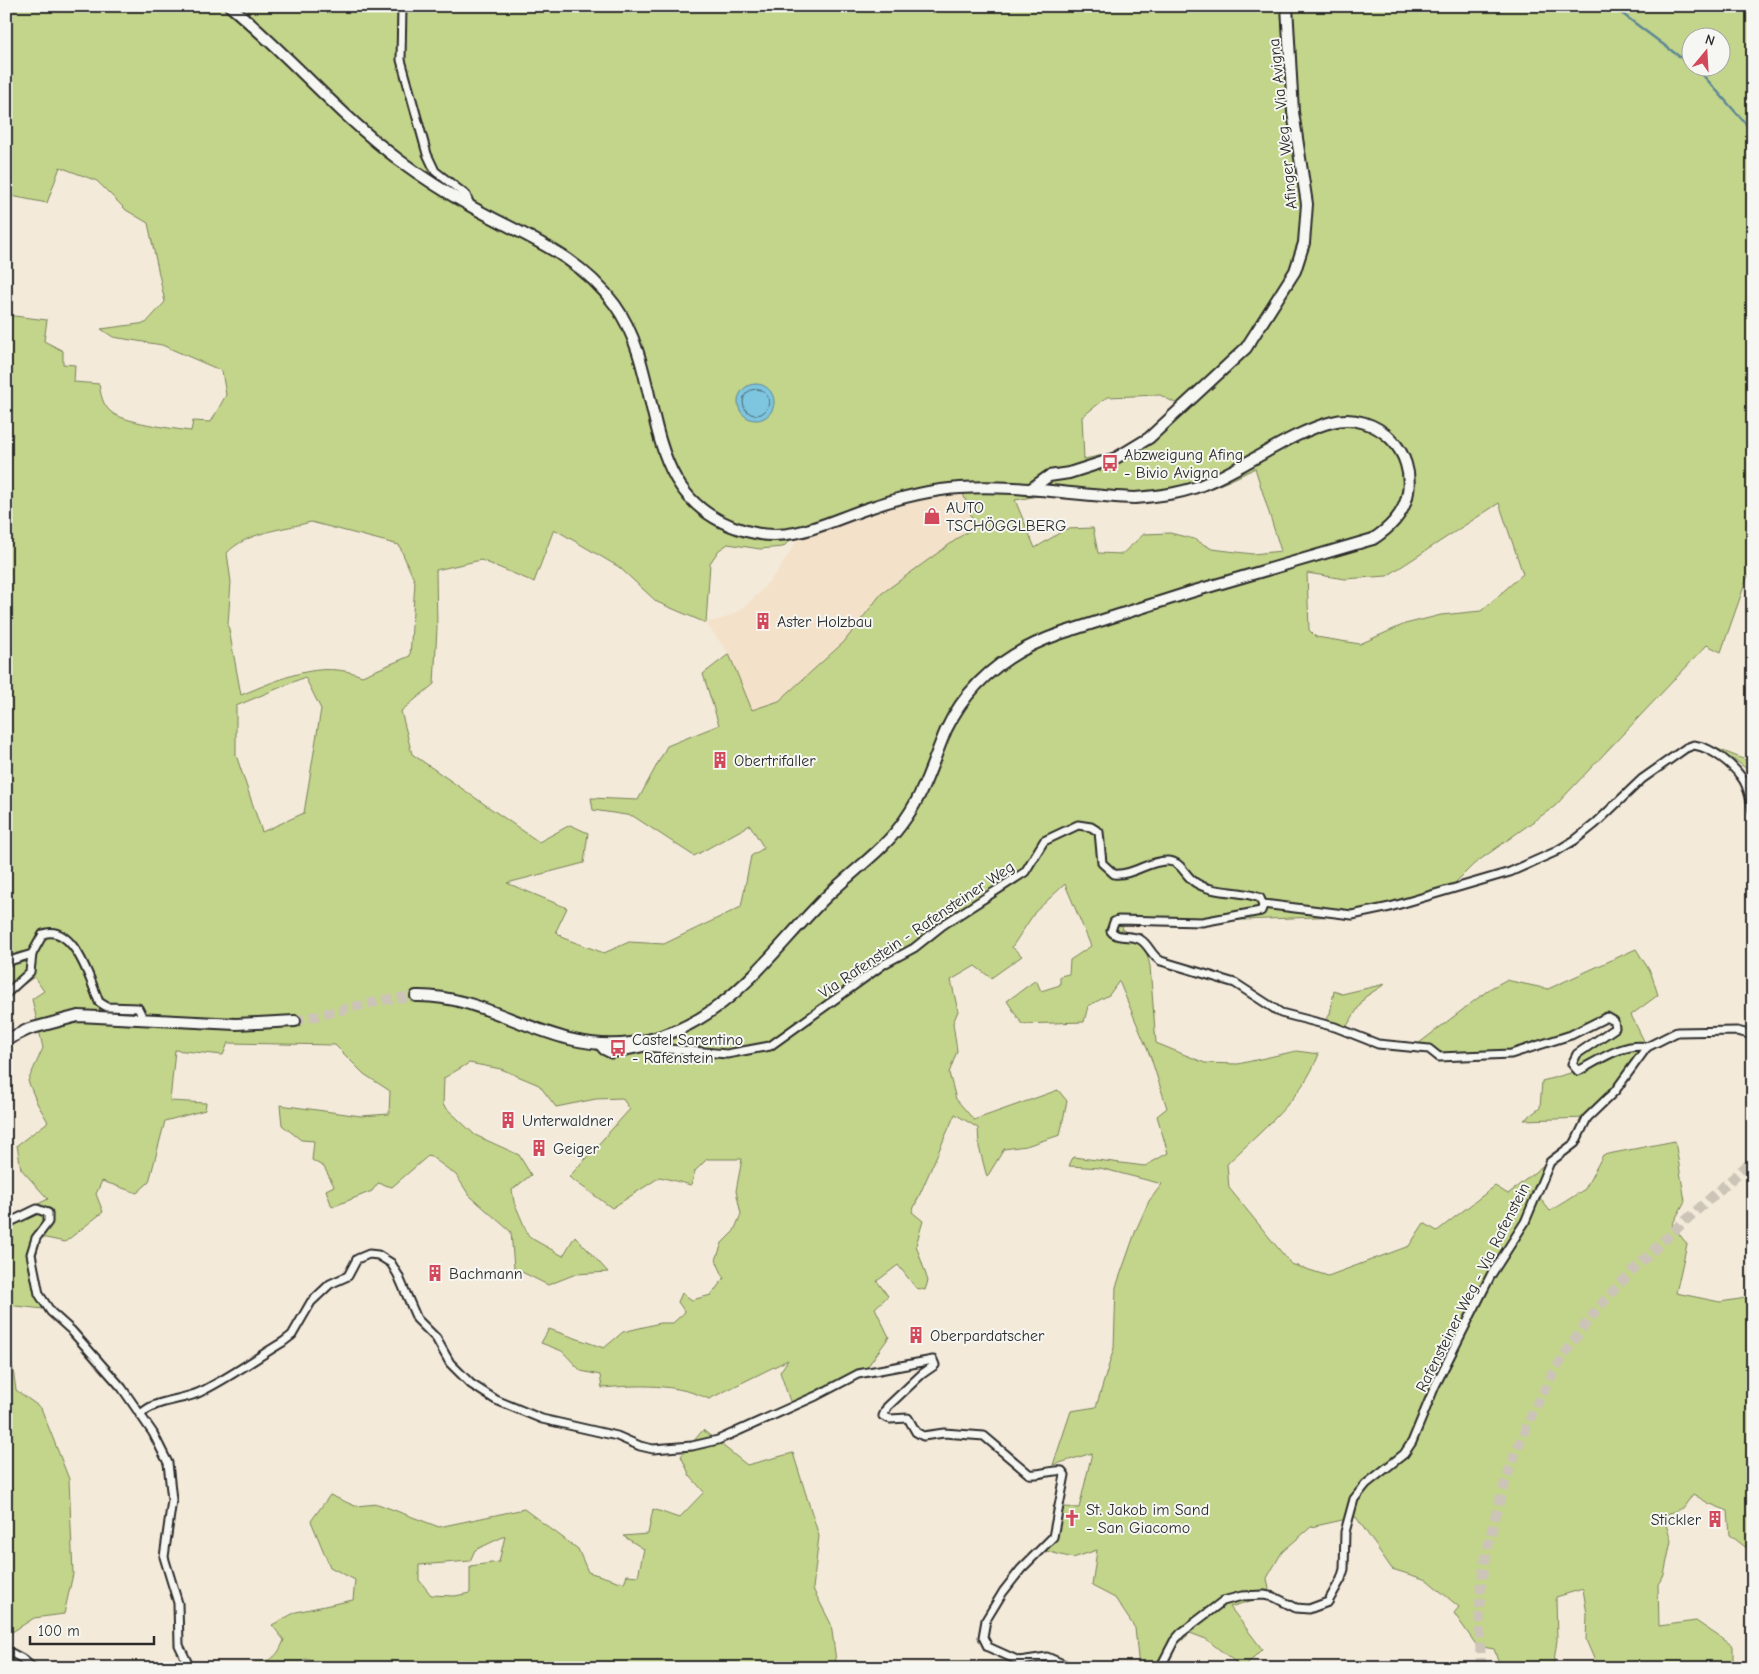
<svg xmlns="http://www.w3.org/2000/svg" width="1759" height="1674" viewBox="0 0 1759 1674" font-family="'Comic Neue',sans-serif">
	<rect width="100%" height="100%" fill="#f4eada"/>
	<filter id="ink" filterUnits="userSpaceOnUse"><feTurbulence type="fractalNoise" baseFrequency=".02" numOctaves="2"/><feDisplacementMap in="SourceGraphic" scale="10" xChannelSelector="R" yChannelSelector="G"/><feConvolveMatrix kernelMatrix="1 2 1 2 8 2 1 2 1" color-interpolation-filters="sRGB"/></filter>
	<g filter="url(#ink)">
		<path fill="#f3e1c9" d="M 961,488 L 976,526 L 881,594 L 844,642 L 779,701 L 752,710 L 729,654 L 706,623 L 725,618 L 743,608 L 757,595 L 778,571 L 802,533 L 868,508 Z"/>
		<g fill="#c3d58a" stroke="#77805a" fill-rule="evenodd">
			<path d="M 6,6 L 1753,6 L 1753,573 L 1747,578 L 1721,652 L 1707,645 L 1555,806 L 1474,864 L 1451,887 L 1340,916 L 1122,925 L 1123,931 L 1142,934 L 1150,966 L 1156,1043 L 1205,1063 L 1238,1064 L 1296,1051 L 1319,1054 C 1302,1099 1261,1131 1227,1164 L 1229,1188 L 1291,1264 L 1328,1276 L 1409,1246 L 1424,1223 L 1437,1231 L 1495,1186 L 1508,1194 L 1546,1163 L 1539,1197 L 1550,1211 L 1585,1189 L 1603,1155 L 1675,1141 L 1685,1201 L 1672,1225 L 1687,1244 L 1676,1293 L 1720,1302 L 1753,1297 L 1753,1553 L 1730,1535 L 1728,1511 L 1708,1503 L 1693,1494 L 1683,1508 L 1667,1514 L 1665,1521 L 1671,1541 L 1664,1575 L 1658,1584 L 1659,1626 L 1696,1621 L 1733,1646 L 1733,1668 L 1598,1668 L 1586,1640 L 1587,1614 L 1583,1589 L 1556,1597 L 1557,1640 L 1553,1668 L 1501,1668 L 1494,1649 L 1477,1646 L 1454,1613 L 1459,1607 L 1427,1580 L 1392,1569 L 1356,1517 L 1311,1527 L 1282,1552 L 1267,1578 L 1269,1589 L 1260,1598 L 1230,1607 L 1262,1649 L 1243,1668 L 1206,1639 L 1190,1633 L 1177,1645 L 1166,1668 L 1139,1668 L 1135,1628 L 1115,1598 L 1092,1586 L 1097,1550 L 1073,1558 L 1038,1549 L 1054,1528 L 1053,1506 L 1079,1508 L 1092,1453 L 1053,1465 L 1071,1411 L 1096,1407 L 1114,1348 L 1116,1287 L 1136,1230 L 1149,1201 L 1162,1184 L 1100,1168 L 1069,1166 L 1073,1157 L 1145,1166 L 1168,1153 L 1157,1116 L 1167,1108 L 1151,1058 L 1119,981 L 1109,995 L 1088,1006 L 1084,1022 L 1022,1024 L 1007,1001 L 1036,980 L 1041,991 L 1060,985 L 1060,976 L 1069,974 L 1070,960 L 1091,946 L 1065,884 L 1035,912 L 1012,947 L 1022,956 L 991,978 L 975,966 L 951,980 L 958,1011 L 953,1023 L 957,1051 L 949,1073 L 956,1099 L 974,1120 L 1058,1090 L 1067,1101 L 1060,1135 L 1026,1146 L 1004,1149 L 987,1177 L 979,1147 L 978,1128 L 955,1114 L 912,1212 L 923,1221 L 916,1245 L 928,1281 L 925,1290 L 916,1288 L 898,1265 L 877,1281 L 888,1296 L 875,1308 L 889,1337 L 860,1377 L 793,1410 L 780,1372 L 788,1360 L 709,1399 C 675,1383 638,1385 602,1388 L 600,1375 L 581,1371 L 562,1351 L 541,1343 L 549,1329 L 604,1348 L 623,1332 L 660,1323 L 673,1323 L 685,1312 L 678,1302 L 682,1293 L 692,1300 L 711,1295 L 724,1278 L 716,1260 L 722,1243 L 734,1231 L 741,1214 L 736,1191 L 742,1159 L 707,1159 L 695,1171 L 691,1185 L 660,1177 L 612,1208 L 569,1177 L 630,1109 L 622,1098 L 596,1099 L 556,1107 L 539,1085 L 501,1069 L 469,1063 L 444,1078 L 443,1105 L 475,1135 L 519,1155 L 531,1175 L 512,1190 L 514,1202 L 529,1237 L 563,1256 L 575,1236 L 608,1272 L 576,1274 L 548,1285 L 514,1268 L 511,1232 L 469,1195 L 456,1175 L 429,1155 L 392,1187 L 378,1183 L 372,1191 L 332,1207 L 326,1190 L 334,1186 L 324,1167 L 312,1160 L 314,1141 L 301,1140 L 282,1125 L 280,1105 L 361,1116 L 389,1114 L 390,1091 L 364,1074 L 335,1045 L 228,1043 L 223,1055 L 175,1050 L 170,1101 L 206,1103 L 205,1110 L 165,1121 L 149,1182 L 137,1193 L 102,1181 L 96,1194 L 103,1212 L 65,1242 L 41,1237 L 35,1259 L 44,1309 L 6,1305 L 6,1220 L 48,1199 L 21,1169 L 17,1145 L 48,1122 L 37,1103 L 28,1081 L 43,1048 L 32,999 L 44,991 L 34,977 L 6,997 L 6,315 L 47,320 L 44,341 L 63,351 L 63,364 L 75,365 L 74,382 L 99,384 C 101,395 102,404 111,412 C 122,422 174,429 191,431 L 193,421 L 211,422 L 226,395 L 222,371 L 162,345 L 113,337 L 101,329 L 146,323 L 165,302 L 148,223 L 126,210 L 97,181 L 60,167 L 47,203 L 6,195 ZM 1692,38 L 1722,38 L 1722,68 L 1692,68 ZM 1160,395 L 1177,404 L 1145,436 L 1124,451 L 1084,459 L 1082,417 L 1107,397 ZM 1255,468 L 1281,551 L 1253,554 L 1212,549 L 1194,539 L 1170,533 L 1144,534 L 1122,554 L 1098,553 L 1093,528 L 1066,529 L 1035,548 L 1015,500 C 1024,499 1033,496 1042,496 C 1065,495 1088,500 1111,502 C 1163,505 1210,493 1255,468 ZM 961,488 L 975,526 L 881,594 L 844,642 L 779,701 L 752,710 L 729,654 L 703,674 L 719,725 L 667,746 L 638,800 L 591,798 L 593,810 L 633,816 L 694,856 L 750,825 L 764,848 L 751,856 L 741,907 L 664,944 L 629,942 L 604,953 L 563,938 L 556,931 L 567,908 L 507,883 L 584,863 L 588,833 L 570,825 L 539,842 L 412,754 L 401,711 L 434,684 L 437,628 L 436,570 L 481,560 L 534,582 L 554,529 L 619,567 L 657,602 L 706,623 L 710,563 L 719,550 L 728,544 L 760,549 L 783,547 L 796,534 L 759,529 L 797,529 ZM 1499,503 L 1523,574 L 1481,611 L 1441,615 L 1405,624 L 1360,644 L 1316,637 L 1309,630 L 1307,573 L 1345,579 L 1387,576 ZM 311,522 L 399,545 L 415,582 L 410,656 L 362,676 C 319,659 281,679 241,695 L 228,624 L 231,582 L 227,553 C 246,532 285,529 311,522 ZM 305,677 L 321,709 L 304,813 L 262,832 L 236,755 L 236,706 Z"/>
			<path d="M 1708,745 L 1753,763 L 1753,774 L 1739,763 Z"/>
			<path d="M 1636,949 L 1651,973 L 1658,995 L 1631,1015 L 1647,1047 L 1615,1091 L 1587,1118 L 1524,1120 L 1540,1108 L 1542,1081 L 1578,1071 L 1572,1064 L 1577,1054 L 1615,1028 L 1607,1017 L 1571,1035 L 1511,1054 L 1439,1057 L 1429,1049 L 1414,1047 L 1491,988 L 1506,980 L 1548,989 Z"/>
			<path d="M 1385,984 L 1365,997 L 1345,1029 L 1322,1026 L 1330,1014 L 1334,991 L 1342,994 Z"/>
			<path d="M 6,1347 L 11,1355 L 16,1390 L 41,1408 L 69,1479 L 73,1574 L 64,1614 L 34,1618 L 6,1636 Z"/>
			<path d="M 703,1430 L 747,1465 L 793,1453 L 819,1536 L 813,1589 L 831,1624 L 837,1668 L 414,1668 L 407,1661 L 402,1668 L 329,1668 L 327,1664 L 305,1659 L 293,1668 L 256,1668 L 255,1662 C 273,1662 278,1655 284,1640 L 272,1625 L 296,1612 L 353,1600 L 355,1580 L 330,1567 L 311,1521 L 330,1495 L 355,1506 L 378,1504 L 439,1527 L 524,1509 L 578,1549 L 588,1572 L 624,1583 L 627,1575 L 638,1576 L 644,1549 L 623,1536 L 648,1534 L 653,1509 L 679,1518 L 704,1492 L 690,1476 L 681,1456 ZM 505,1536 L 499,1562 L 470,1566 L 470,1593 L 455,1596 L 431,1595 L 419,1580 L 419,1565 L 470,1561 L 475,1550 Z"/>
		</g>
		<circle fill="#7ec5df" stroke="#5d8797" cx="756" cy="402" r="18"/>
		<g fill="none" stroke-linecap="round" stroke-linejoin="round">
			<circle stroke="#4c6973" stroke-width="1" cx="756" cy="402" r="13"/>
			<g stroke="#5d8797" stroke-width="2.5">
				<path d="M 1612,6 L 1692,66"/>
				<path d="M 1694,68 L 1702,74 L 1753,132"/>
			</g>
			<path stroke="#ccc4b7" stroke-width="10" stroke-dasharray="10 5" stroke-linecap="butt" d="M 295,1021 L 383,1000 L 416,996"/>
			<path stroke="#ccc4b7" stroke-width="10" stroke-dasharray="10 5" stroke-linecap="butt" d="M 1481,1668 C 1480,1637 1478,1604 1483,1573 C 1500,1472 1544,1365 1615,1289 C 1658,1243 1707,1202 1753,1160"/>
			<g stroke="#2b2b2b" stroke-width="11">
				<g id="street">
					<path d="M 402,6 L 401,60 L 427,154 L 435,171 L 466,195 L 471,207"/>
					<path d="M 6,9 L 10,6"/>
					<path d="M 1263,904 L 1352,915 L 1390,907 L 1510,872 L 1555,852 L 1575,840 L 1595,824 L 1642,779 L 1686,748 L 1694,745 C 1713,748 1734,765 1744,781 C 1749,790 1751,801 1753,811"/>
					<path d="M 6,962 L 32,954 L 43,934 C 74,923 91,982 99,1002 L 107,1007 L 138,1008 L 143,1018"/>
					<path d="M 6,994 L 30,972 L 32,954"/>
					<path d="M 598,1044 L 603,1050 L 611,1054 L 645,1047 L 727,1054 L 770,1046 L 884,964 L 914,948 L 943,925 L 1025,872 L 1044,841 L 1078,825 L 1091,827 L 1099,832 L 1102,863 L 1114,874 C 1132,876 1148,861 1166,861 C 1182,860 1184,876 1196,883 C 1214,894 1240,890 1260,898 L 1263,906 L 1261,911 L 1202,922 L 1118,920 L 1114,922 L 1111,931 C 1118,940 1132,934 1141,940 C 1150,946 1151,956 1161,961 L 1235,983 L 1281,1013 L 1335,1027 L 1378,1044 L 1429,1049 L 1439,1057 L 1511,1054 L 1571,1035 L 1607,1017 L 1614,1021 L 1615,1028 L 1577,1054 L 1572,1064 L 1578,1071 C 1598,1061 1623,1042 1647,1047"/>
					<path d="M 6,1224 L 37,1209 L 48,1213 L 48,1222 L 36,1238 L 31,1254 L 39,1294 L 51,1312 L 71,1330 L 122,1388 L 153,1433 L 168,1463 L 172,1500 L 164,1557 L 178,1603 L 179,1645 L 190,1668"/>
					<path d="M 140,1415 C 155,1399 182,1401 200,1392 C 229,1378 256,1358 283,1342 L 292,1335 L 311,1302 L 330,1284 L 348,1276 L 357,1259 L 369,1254 L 378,1255 L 391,1263 L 398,1275 L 417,1319 L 436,1338 L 450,1363 L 471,1384 L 496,1400 L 542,1419 L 617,1436 L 640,1446 L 653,1449 L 692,1446 L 718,1440 L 816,1396 L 858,1374 L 933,1360 L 935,1365 L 922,1374 L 887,1407 L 883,1416 L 890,1419 L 908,1418 L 916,1432 L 923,1436 L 944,1433 L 984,1436 L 1029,1474 C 1041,1476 1051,1469 1062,1471 L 1065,1475 L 1053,1537 L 1021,1569 L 1003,1592 L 986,1620 L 983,1637 L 988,1647 L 1019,1661 L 1047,1657 L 1072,1668"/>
					<path d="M 6,1650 L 21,1658 L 33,1668"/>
					<path d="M 1160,1668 L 1174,1641 L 1181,1633 L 1223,1601 L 1242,1596 L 1264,1595 L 1274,1597 L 1296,1608 L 1309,1609 L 1328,1602 L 1341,1579 L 1344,1569 L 1345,1532 L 1354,1499 L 1366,1484 L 1404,1454 L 1412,1442 L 1435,1386 L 1491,1275 L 1525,1222 L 1550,1162 L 1575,1143 L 1587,1118 L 1615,1091 L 1647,1047 L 1677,1032 L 1737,1031 L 1753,1035"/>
				</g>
			</g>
			<g stroke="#2b2b2b" stroke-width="14">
				<g id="secondary">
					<path d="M 230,6 C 289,55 338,114 399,160 C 422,177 447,193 472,207 C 526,237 578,254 615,305 C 669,380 633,499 746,531 C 792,544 826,522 869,508 C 898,498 929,490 960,488 C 1018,484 1077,496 1135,498 C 1160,496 1186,493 1209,482 C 1249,465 1290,433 1332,422 C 1353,416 1376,424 1391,439 C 1405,453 1411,473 1408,492 C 1405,513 1390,528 1373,539 L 1191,592 L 1062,633 C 1011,650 969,681 946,730 C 933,760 925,791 906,818 C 885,850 852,871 825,898 C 767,956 721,1031 631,1043 C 550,1054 491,994 416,996"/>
					<path d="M 1029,490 L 1049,476 L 1069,473 L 1116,458 L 1149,438 L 1246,348 L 1295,271 L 1304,243 L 1307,204 L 1293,112 L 1287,6"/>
					<path d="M 6,1040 L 29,1029 L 78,1016 L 236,1024 L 295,1021"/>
				</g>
			</g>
			<use href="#street" stroke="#f6f6f2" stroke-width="7"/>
			<use href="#secondary" stroke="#f6f6f2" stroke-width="10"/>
		</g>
	</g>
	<defs>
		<g id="bus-bare" transform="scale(1.35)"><path d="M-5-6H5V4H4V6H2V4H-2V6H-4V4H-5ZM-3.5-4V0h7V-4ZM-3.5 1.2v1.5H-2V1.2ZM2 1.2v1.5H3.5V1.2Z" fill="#d1495b" stroke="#f6f6f2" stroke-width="2.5" paint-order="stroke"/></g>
		<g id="shop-bare" transform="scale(1.35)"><path d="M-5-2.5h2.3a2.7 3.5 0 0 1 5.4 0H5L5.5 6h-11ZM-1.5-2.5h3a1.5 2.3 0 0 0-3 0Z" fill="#d1495b" stroke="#f6f6f2" stroke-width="2.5" paint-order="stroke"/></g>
		<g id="building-bare" transform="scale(1.35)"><path d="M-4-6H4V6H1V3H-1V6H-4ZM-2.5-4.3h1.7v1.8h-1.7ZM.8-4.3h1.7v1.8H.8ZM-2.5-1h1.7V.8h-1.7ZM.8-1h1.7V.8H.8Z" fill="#d1495b" stroke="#f6f6f2" stroke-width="2.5" paint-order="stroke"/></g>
		<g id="church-bare" transform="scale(1.35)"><path d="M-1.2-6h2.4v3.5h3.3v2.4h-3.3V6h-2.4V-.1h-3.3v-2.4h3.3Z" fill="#d1495b" stroke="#f6f6f2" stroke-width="2.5" paint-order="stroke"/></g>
	</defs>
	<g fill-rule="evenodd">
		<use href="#bus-bare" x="1110" y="463"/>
		<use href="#shop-bare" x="932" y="516"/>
		<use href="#building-bare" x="763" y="621"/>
		<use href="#building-bare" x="720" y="760"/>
		<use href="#bus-bare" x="618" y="1048"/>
		<use href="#building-bare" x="508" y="1120"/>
		<use href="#building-bare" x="539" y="1148"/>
		<use href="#building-bare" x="435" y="1273"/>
		<use href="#building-bare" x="916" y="1335"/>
		<use href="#church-bare" x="1072" y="1518"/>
		<use href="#building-bare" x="1715" y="1519"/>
	</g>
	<g text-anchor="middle" stroke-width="4" stroke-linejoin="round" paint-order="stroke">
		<g font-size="16" fill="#2b2b2b" stroke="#f6f6f2">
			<text transform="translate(1282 124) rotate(-96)" y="6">Afinger Weg - Via Avigna</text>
			<text transform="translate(916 929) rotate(-34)" y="6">Via Rafenstein - Rafensteiner Weg</text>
			<text transform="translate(1472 1287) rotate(-63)" y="6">Rafensteiner Weg - Via Rafenstein</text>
		</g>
		<g font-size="16" fill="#2b2b2b" stroke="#f6f6f2" text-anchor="start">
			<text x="1124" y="460">Abzweigung Afing<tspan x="1124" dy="18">- Bivio Avigna</tspan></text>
			<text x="946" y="513">AUTO<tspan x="946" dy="18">TSCHÖGGLBERG</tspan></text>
			<text x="777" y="627">Aster Holzbau</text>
			<text x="734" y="766">Obertrifaller</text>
			<text x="632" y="1045">Castel Sarentino<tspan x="632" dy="18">- Rafenstein</tspan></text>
			<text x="522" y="1126">Unterwaldner</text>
			<text x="553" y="1154">Geiger</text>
			<text x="449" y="1279">Bachmann</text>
			<text x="930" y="1341">Oberpardatscher</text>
			<text x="1086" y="1515">St. Jakob im Sand<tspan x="1086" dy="18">- San Giacomo</tspan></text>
			<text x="1701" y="1525" text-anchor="end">Stickler</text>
		</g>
	</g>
	<rect width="1759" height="1674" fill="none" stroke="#f6f6f2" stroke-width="25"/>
	<rect x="12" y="12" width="1734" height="1649" fill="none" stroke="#2b2b2b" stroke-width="2" filter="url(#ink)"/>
	<g transform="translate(1706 52) rotate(18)"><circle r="24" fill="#f6f6f2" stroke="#a5a5a2"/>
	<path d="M0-4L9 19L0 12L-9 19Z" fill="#d1495b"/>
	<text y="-8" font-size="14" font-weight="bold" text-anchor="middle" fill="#2b2b2b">N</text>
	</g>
	<path d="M30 1636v8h124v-8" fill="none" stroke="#2b2b2b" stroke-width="2.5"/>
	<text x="38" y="1636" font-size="15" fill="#2b2b2b" stroke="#f6f6f2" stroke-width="4" paint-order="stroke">100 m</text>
</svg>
